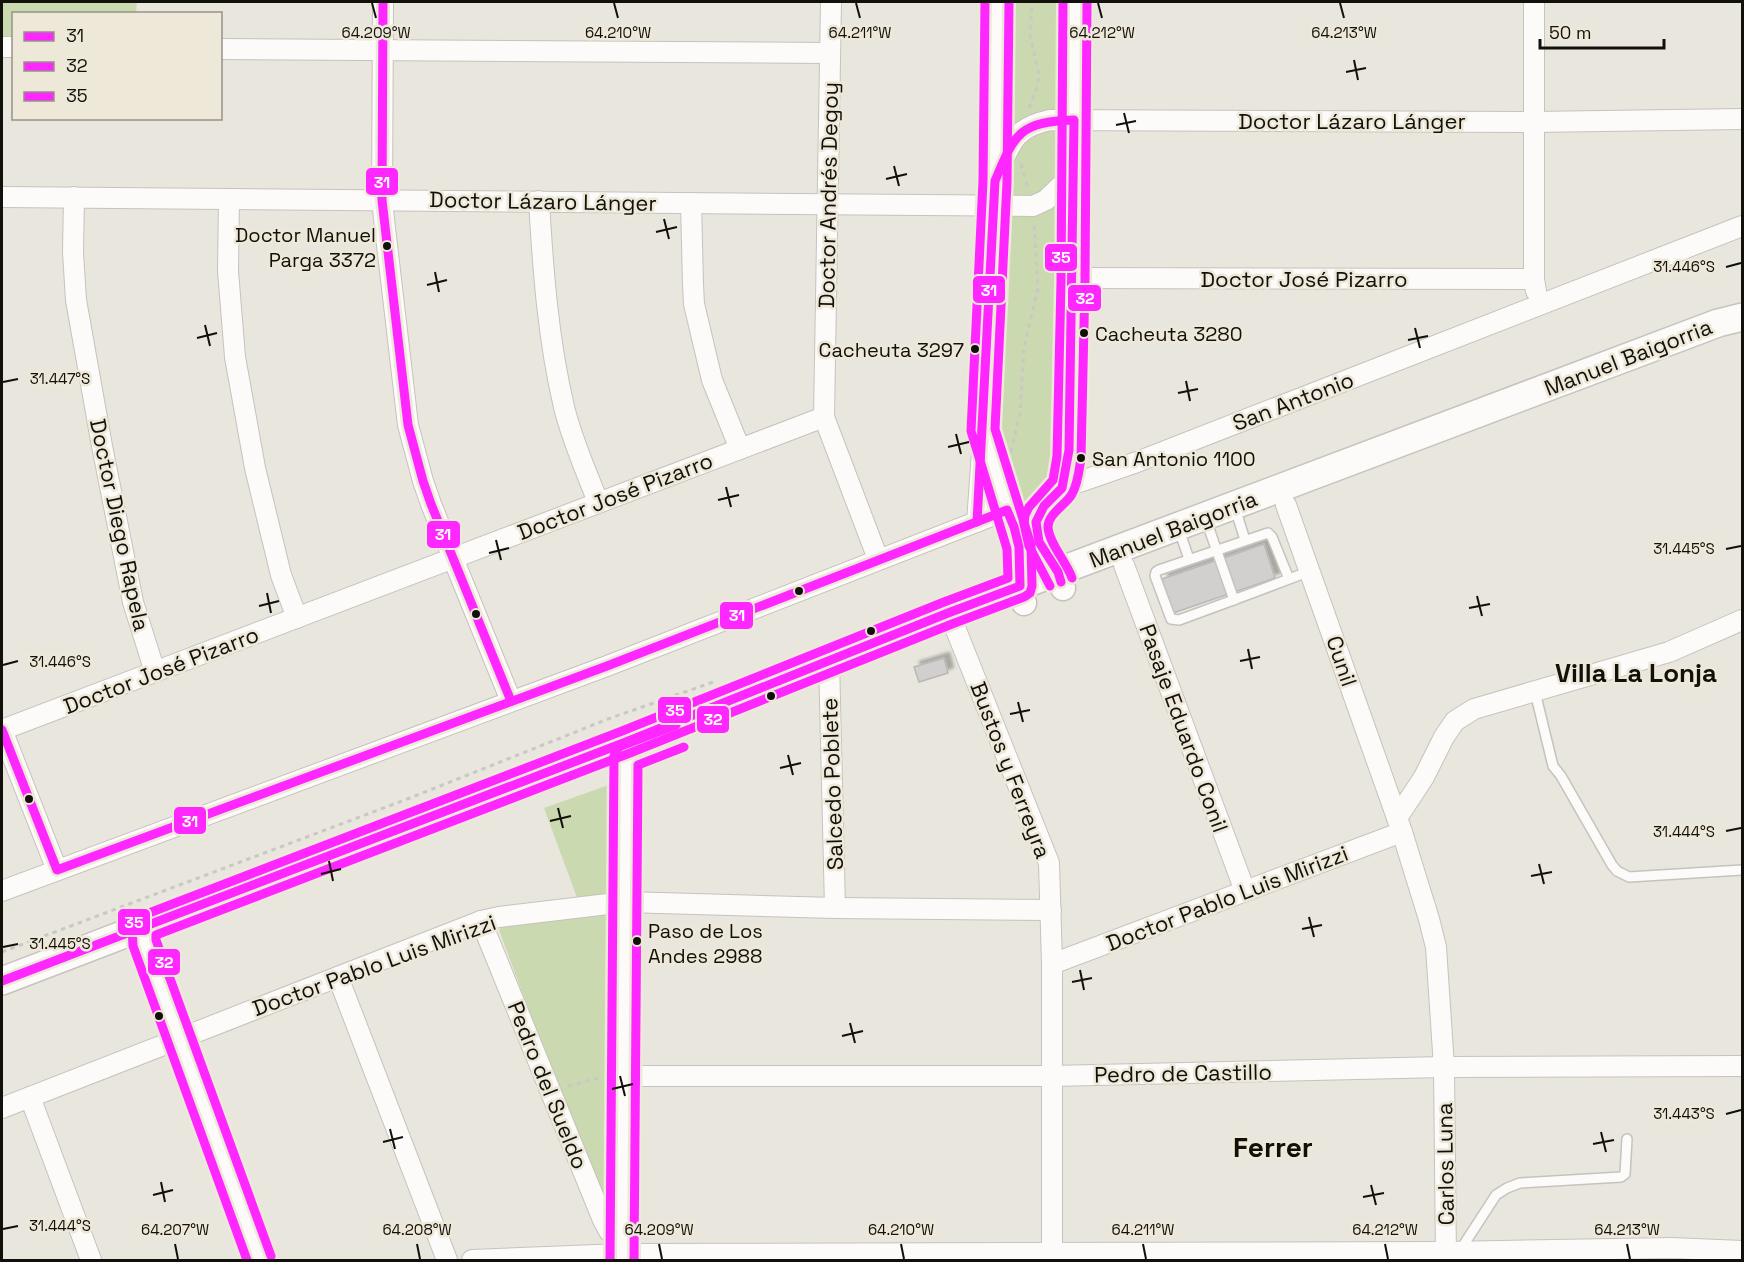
<svg xmlns="http://www.w3.org/2000/svg" width="1744" height="1262" viewBox="0 0 1744 1262" font-family="'Space Grotesk',sans-serif">
	<defs>
		<filter id="shadow"><feDropShadow dx="5.5" dy="-5.5" stdDeviation="1.5" flood-color="#0004"/></filter>
	</defs>
	<rect width="100%" height="100%" fill="#e9e6de"/>
	<g fill="#cbd9b1">
		<path d="M 2,2 L 137,2 L 136,13 L 14,14 L 13,39 L 2,38 Z"/>
		<path d="M 997,2 L 1075,2 L 1062,488 L 1007,510 L 987,449 Z"/>
		<path d="M 617,782 L 612,891 L 579,903 L 544,808 Z"/>
		<path d="M 613,912 L 610,1216 L 558,1089 L 499,930 L 505,924 Z"/>
	</g>
	<g fill="#d2d0cf" stroke="#bab7b6" stroke-width="1.5" filter="url(#shadow)">
		<path d="M 1264,544 L 1275,578 L 1173,613 L 1162,579 Z"/>
		<path d="M 944,658 L 948,673 L 919,682 L 914,667 Z"/>
	</g>
	<g fill="none" stroke-linecap="round" stroke-linejoin="round">
		<g stroke="#c5c3bd" stroke-width="12">
			<g id="service">
				<path d="M 1235,508 L 1245,540"/>
				<path d="M 1206,520 L 1234,600"/>
				<path d="M 1178,527 L 1189,559"/>
				<path d="M 1289,579 L 1272,537 L 1268,533 L 1159,570 L 1156,572 L 1155,576 L 1171,619 L 1179,620 C 1223,604 1266,588 1310,571"/>
				<path d="M 1535,692 L 1553,766 L 1561,776 L 1612,865 L 1617,871 L 1629,877 L 1742,870"/>
				<path d="M 1459,1252 L 1496,1195 L 1507,1188 L 1520,1183 L 1621,1177 L 1625,1174 L 1627,1139"/>
			</g>
		</g>
		<g stroke="#c5c3bd" stroke-width="22">
			<g id="minor">
				<path d="M 383,2 L 382,200 L 385,228 L 408,425 L 423,481 L 431,504 L 511,701"/>
				<path d="M 831,2 L 824,417 L 878,559"/>
				<path d="M 1534,2 L 1534,279 L 1536,291"/>
				<path d="M 2,47 L 14,47"/>
				<path d="M 220,49 L 830,53"/>
				<path d="M 997,175 C 1011,143 1013,128 1050,120 L 1534,122 L 1742,119"/>
				<path d="M 2,197 L 1033,206 L 1046,200 L 1073,174"/>
				<path d="M 74,197 L 73,252 L 76,300 L 102,446 L 133,602 L 155,672"/>
				<path d="M 229,199 L 228,271 L 235,357 L 255,468 L 281,575 L 297,618"/>
				<path d="M 539,201 C 543,270 548,339 564,407 C 572,440 586,471 598,502"/>
				<path d="M 691,203 L 693,284 L 694,304 L 712,380 L 740,449"/>
				<path d="M 1073,278 L 1534,279"/>
				<path d="M 1062,488 L 1137,462 L 1742,226"/>
				<path d="M 1286,505 L 1402,832 L 1429,919 L 1436,947 L 1444,1067 L 1446,1260"/>
				<path d="M 977,522 L 983,438"/>
				<path d="M 1124,565 L 1245,891"/>
				<path d="M 948,613 L 956,630 L 1049,863 L 1052,964 L 1052,1260"/>
				<path d="M 829,660 L 835,908"/>
				<path d="M 2,730 L 824,417"/>
				<path d="M 2,730 L 57,870"/>
				<path d="M 1397,818 L 1424,777 L 1444,737 L 1455,721 L 1474,709 L 1669,652 L 1742,620"/>
				<path d="M 2,891 L 607,666 L 1007,510"/>
				<path d="M 481,921 L 603,1220 L 609,1231 L 622,1245"/>
				<path d="M 144,927 L 144,942 L 260,1260"/>
				<path d="M 1052,964 L 1402,832"/>
				<path d="M 338,977 L 447,1260"/>
				<path d="M 623,1076 L 1052,1076 L 1444,1067 L 1742,1066"/>
				<path d="M 30,1097 L 91,1260"/>
				<path d="M 2,1108 L 481,921 L 499,917 L 625,902 L 835,908 L 1051,910"/>
				<path d="M 472,1260 L 622,1254 L 1446,1252 L 1671,1248 L 1742,1251"/>
			</g>
		</g>
		<g stroke="#c5c3bd" stroke-width="27">
			<g id="tertiary">
				<path d="M 997,2 L 995,181 L 983,431 L 1019,547 L 1020,594 L 1024,603"/>
				<path d="M 1063,588 L 1058,572 L 1039,542 L 1036,522 L 1044,506 L 1062,488 L 1069,450 L 1073,278 L 1075,2"/>
			</g>
		</g>
		<g stroke="#c5c3bd" stroke-width="30">
			<g id="secondary">
				<path d="M 2,981 L 626,742 L 948,613 L 1718,323 L 1742,317"/>
				<path d="M 622,1260 L 626,742"/>
			</g>
		</g>
		<g stroke="#cac8c6" stroke-width="3" stroke-dasharray="4.5 4.5" stroke-linecap="butt">
			<path d="M 1029,108 L 1037,87 L 1039,75 L 1030,35 L 1032,2"/>
			<path d="M 1021,164 L 1028,189"/>
			<path d="M 1011,452 L 1020,413 L 1024,348 L 1038,288 L 1034,222"/>
			<path d="M 2,952 L 410,798 L 608,719 L 716,681"/>
			<path d="M 568,1086 L 602,1077"/>
		</g>
		<use href="#service" stroke="#fcfbfa" stroke-width="9"/>
		<use href="#minor" stroke="#fcfbfa" stroke-width="20"/>
		<use href="#tertiary" stroke="#fcfbfa" stroke-width="24"/>
		<use href="#secondary" stroke="#fcfbfa" stroke-width="27"/>
		<g stroke="#eee8d9" stroke-width="14">
			<g id="bus-1">
				<path d="M 383,2 L 382,200 L 408,425 L 423,481 L 431,504 L 511,701"/>
				<path d="M 977,522 L 995,181 C 1015,133 1019,122 1074,120 L 1069,450 L 1062,488 L 1044,506 L 1036,522 L 1039,542 L 1058,572 L 1061,582"/>
				<path d="M 2,730 L 57,870 L 607,666 L 1007,510 L 1014,527 L 1019,547 L 1020,586 L 948,613 L 626,742 L 2,981"/>
			</g>
		</g>
		<g stroke="#eee8d9" stroke-width="14">
			<g id="bus-2">
				<path d="M 1072,578 C 1066,561 1050,545 1048,528 C 1047,514 1066,505 1072,494 C 1078,484 1079,470 1081,458 L 1085,281 L 1087,2"/>
				<path d="M 271,1256 L 156,940 L 156,935 L 630,753 L 952,624 L 1024,597 L 1030,593 L 1032,586 L 1031,545 L 995,429 L 1007,182 L 1009,2"/>
				<path d="M 634,1260 L 638,765 L 684,747"/>
			</g>
		</g>
		<g stroke="#eee8d9" stroke-width="14">
			<g id="bus-3">
				<path d="M 1050,586 L 1029,546 L 1024,524 L 1025,515 L 1029,507 L 1053,480 L 1057,456 L 1061,281 L 1063,2"/>
				<path d="M 247,1260 L 133,946 L 132,926 L 136,918 L 622,731 L 944,602 L 1008,578 L 1007,549 L 971,431 L 983,181 L 985,2"/>
				<path d="M 610,1260 L 614,756 L 616,750 L 621,746 L 676,725"/>
			</g>
		</g>
		<use href="#bus-1" stroke="#fe27ff" stroke-width="9"/>
		<use href="#bus-2" stroke="#fe27ff" stroke-width="9"/>
		<use href="#bus-3" stroke="#fe27ff" stroke-width="9"/>
	</g>
	<path fill="none" stroke="#12100b" stroke-width="2" d="M 372,3 L 376,18M 614,3 L 618,18M 856,3 L 860,18M 1098,3 L 1102,18M 1340,3 L 1344,18M 1354,60 L 1358,80M 1346,72 L 1366,68M 1124,113 L 1129,133M 1116,125 L 1136,121M 894,166 L 899,186M 886,179 L 907,174M 664,219 L 669,239M 656,232 L 677,227M 1726,267 L 1741,263M 435,272 L 439,292M 427,285 L 447,280M 205,325 L 210,346M 1415,328 L 1420,348M 197,338 L 217,333M 1408,340 L 1428,336M 1186,381 L 1190,401M 3,382 L 18,379M 1178,393 L 1198,389M 956,434 L 961,454M 948,447 L 969,442M 726,487 L 731,507M 718,500 L 739,495M 496,540 L 501,560M 1726,549 L 1741,546M 489,553 L 509,548M 267,593 L 271,613M 1477,596 L 1482,616M 259,606 L 279,601M 1469,608 L 1490,604M 1248,649 L 1252,669M 1240,661 L 1260,657M 3,665 L 18,661M 1018,702 L 1023,722M 1010,714 L 1030,710M 788,755 L 793,775M 780,768 L 801,763M 558,808 L 563,828M 550,821 L 571,816M 1726,831 L 1741,828M 329,861 L 333,881M 1539,864 L 1544,884M 321,874 L 341,869M 1531,876 L 1552,872M 1309,917 L 1314,937M 1302,929 L 1322,925M 3,947 L 18,944M 1080,970 L 1084,990M 1072,982 L 1092,978M 850,1023 L 855,1043M 842,1036 L 863,1031M 620,1076 L 625,1096M 612,1089 L 633,1084M 1726,1114 L 1741,1110M 390,1129 L 395,1149M 1601,1132 L 1606,1152M 383,1142 L 403,1137M 1593,1144 L 1614,1140M 161,1182 L 165,1202M 1371,1185 L 1376,1205M 153,1195 L 173,1190M 1363,1197 L 1384,1193M 3,1229 L 18,1226M 175,1244 L 178,1259M 417,1244 L 420,1259M 659,1244 L 662,1259M 901,1244 L 904,1259M 1143,1244 L 1146,1259M 1385,1244 L 1388,1259M 1627,1244 L 1630,1259"/>
	<g fill="#12100b" stroke="#eee8d9" stroke-width="2">
		<circle cx="387" cy="246" r="5"/>
		<circle cx="1084" cy="333" r="5"/>
		<circle cx="975" cy="349" r="5"/>
		<circle cx="1081" cy="458" r="5"/>
		<circle cx="799" cy="591" r="5"/>
		<circle cx="476" cy="614" r="5"/>
		<circle cx="871" cy="631" r="5"/>
		<circle cx="771" cy="696" r="5"/>
		<circle cx="29" cy="799" r="5"/>
		<circle cx="637" cy="941" r="5"/>
		<circle cx="159" cy="1016" r="5"/>
	</g>
	<g text-anchor="middle" stroke-width="5" stroke-linejoin="round" paint-order="stroke">
		<g font-size="20" fill="#12100b" stroke="#eee8d9" text-anchor="start">
			<text x="376" y="242" text-anchor="end">Doctor Manuel<tspan x="376" dy="25">Parga 3372</tspan></text>
			<text x="1095" y="341">Cacheuta 3280</text>
			<text x="964" y="357" text-anchor="end">Cacheuta 3297</text>
			<text x="1092" y="466">San Antonio 1100</text>
			<text x="648" y="938">Paso de Los<tspan x="648" dy="25">Andes 2988</tspan></text>
		</g>
		<g font-size="22" fill="#12100b" stroke="#eee8d9">
			<text x="1352" y="129">Doctor Lázaro Lánger</text>
			<text transform="translate(828 195) rotate(-89)" y="8">Doctor Andrés Degoy</text>
			<text transform="translate(543 201) rotate(1)" y="8">Doctor Lázaro Lánger</text>
			<text x="1304" y="287">Doctor José Pizarro</text>
			<text transform="translate(1628 357) rotate(-21)" y="8">Manuel Baigorria</text>
			<text transform="translate(1293 401) rotate(-21)" y="8">San Antonio</text>
			<text transform="translate(615 496) rotate(-21)" y="8">Doctor José Pizarro</text>
			<text transform="translate(120 525) rotate(78)" y="8">Doctor Diego Rapela</text>
			<text transform="translate(1173 529) rotate(-21)" y="8">Manuel Baigorria</text>
			<text transform="translate(1342 661) rotate(71)" y="8">Cunil</text>
			<text transform="translate(161 670) rotate(-21)" y="8">Doctor José Pizarro</text>
			<text transform="translate(1184 728) rotate(70)" y="8">Pasaje Eduardo Conil</text>
			<text transform="translate(1011 770) rotate(69)" y="8">Bustos y Ferreyra</text>
			<text transform="translate(832 784) rotate(-92)" y="8">Salcedo Poblete</text>
			<text transform="translate(1227 898) rotate(-21)" y="8">Doctor Pablo Luis Mirizzi</text>
			<text transform="translate(374 965) rotate(-20)" y="8">Doctor Pablo Luis Mirizzi</text>
			<text transform="translate(1183 1073) rotate(-1)" y="8">Pedro de Castillo</text>
			<text transform="translate(548 1085) rotate(68)" y="8">Pedro del Sueldo</text>
			<text transform="translate(1445 1164) rotate(-91)" y="8">Carlos Luna</text>
		</g>
		<g font-size="26" font-weight="bold" fill="#12100b" stroke="#eee8d9">
			<text x="1636" y="682">Villa La Lonja</text>
		</g>
		<g font-size="28" font-weight="bold" fill="#12100b" stroke="#eee8d9">
			<text x="1273" y="1157">Ferrer</text>
		</g>
	</g>
	<g font-size="15" text-anchor="middle" fill="#12100b" stroke="#eee8d9" stroke-width="5" stroke-linejoin="round" paint-order="stroke">
		<text x="376" y="38">64.209°W</text>
		<text x="618" y="38">64.210°W</text>
		<text x="860" y="38">64.211°W</text>
		<text x="1102" y="38">64.212°W</text>
		<text x="1344" y="38">64.213°W</text>
		<text x="1684" y="272">31.446°S</text>
		<text x="60" y="384">31.447°S</text>
		<text x="1684" y="554">31.445°S</text>
		<text x="60" y="667">31.446°S</text>
		<text x="1684" y="837">31.444°S</text>
		<text x="60" y="949">31.445°S</text>
		<text x="1684" y="1119">31.443°S</text>
		<text x="60" y="1231">31.444°S</text>
		<text x="175" y="1235">64.207°W</text>
		<text x="417" y="1235">64.208°W</text>
		<text x="659" y="1235">64.209°W</text>
		<text x="901" y="1235">64.210°W</text>
		<text x="1143" y="1235">64.211°W</text>
		<text x="1385" y="1235">64.212°W</text>
		<text x="1627" y="1235">64.213°W</text>
	</g>
	<g stroke="#eee8d9" stroke-width="2">
		<rect x="365" y="167" width="34" height="29" rx="6" fill="#fe27ff"/>
		<rect x="1044" y="243" width="34" height="29" rx="6" fill="#fe27ff"/>
		<rect x="972" y="275" width="34" height="29" rx="6" fill="#fe27ff"/>
		<rect x="1067" y="284" width="35" height="28" rx="6" fill="#fe27ff"/>
		<rect x="426" y="520" width="35" height="29" rx="6" fill="#fe27ff"/>
		<rect x="719" y="601" width="35" height="29" rx="6" fill="#fe27ff"/>
		<rect x="657" y="696" width="35" height="28" rx="6" fill="#fe27ff"/>
		<rect x="696" y="705" width="34" height="29" rx="6" fill="#fe27ff"/>
		<rect x="173" y="806" width="34" height="29" rx="6" fill="#fe27ff"/>
		<rect x="117" y="908" width="34" height="28" rx="6" fill="#fe27ff"/>
		<rect x="147" y="948" width="34" height="28" rx="6" fill="#fe27ff"/>
	</g>
	<g font-size="16" text-anchor="middle" font-weight="bold" fill="#fff">
		<text x="382" y="188">31</text>
		<text x="1061" y="263">35</text>
		<text x="989" y="296">31</text>
		<text x="1085" y="304">32</text>
		<text x="443" y="540">31</text>
		<text x="737" y="621">31</text>
		<text x="675" y="716">35</text>
		<text x="713" y="725">32</text>
		<text x="190" y="827">31</text>
		<text x="134" y="928">35</text>
		<text x="164" y="968">32</text>
	</g>
	<rect width="1744" height="1262" fill="none" stroke="#12100b" stroke-width="6"/>
	<rect x="12" y="12" width="210" height="108" fill="#eee8d9" stroke="#969287" stroke-width="1.5"/>
	<rect x="24" y="32" width="30" height="9" fill="#fe27ff" stroke="#969287" stroke-width="1.5"/>
	<text x="66" y="42" font-size="18" fill="#12100b">31</text>
	<rect x="24" y="62" width="30" height="9" fill="#fe27ff" stroke="#969287" stroke-width="1.5"/>
	<text x="66" y="72" font-size="18" fill="#12100b">32</text>
	<rect x="24" y="92" width="30" height="9" fill="#fe27ff" stroke="#969287" stroke-width="1.5"/>
	<text x="66" y="102" font-size="18" fill="#12100b">35</text>
	<path d="M1540 39v9h124v-9" fill="none" stroke="#12100b" stroke-width="3"/>
	<text x="1549" y="39" font-size="18" fill="#12100b" stroke="#eee8d9" stroke-width="4.5" paint-order="stroke">50 m</text>
</svg>
